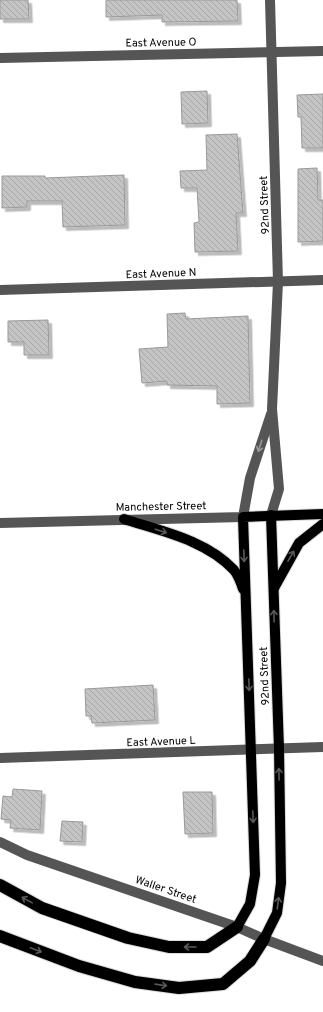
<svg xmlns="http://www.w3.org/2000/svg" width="323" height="1012" viewBox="0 0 323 1012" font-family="Overpass,sans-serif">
	<defs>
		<pattern id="building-back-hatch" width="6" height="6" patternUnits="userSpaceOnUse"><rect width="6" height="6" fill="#c4c4c4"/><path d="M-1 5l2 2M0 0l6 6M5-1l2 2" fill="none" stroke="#a7a7a7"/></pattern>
		<filter id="shadow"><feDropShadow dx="3.5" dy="3.5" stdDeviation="0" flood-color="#0004"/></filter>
	</defs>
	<rect width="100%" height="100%" fill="#fff"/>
	<g fill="url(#building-back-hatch)" stroke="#999" filter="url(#shadow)">
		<path d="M 0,0 L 28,0 L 29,19 L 0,19 Z"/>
		<path d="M 106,0 L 237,0 L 238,21 L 162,22 L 162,15 L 106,17 Z"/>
		<path d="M 207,91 L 208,123 L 182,124 L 181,92 Z"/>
		<path d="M 323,94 L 323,148 L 302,148 L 301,117 L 298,117 L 297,95 Z"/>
		<path d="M 237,134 L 243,213 L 236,213 L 238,251 L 195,252 L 194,223 L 199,222 L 197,188 L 181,188 L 180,171 L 207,170 L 206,135 Z"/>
		<path d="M 317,168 L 318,200 L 323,200 L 323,241 L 298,242 L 298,169 Z"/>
		<path d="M 124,175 L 125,225 L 63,227 L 62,201 L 27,201 L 27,207 L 2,208 L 2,176 L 45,176 L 45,178 Z"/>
		<path d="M 185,313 L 186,319 L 248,316 L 250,403 L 217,404 L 217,386 L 167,385 L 167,381 L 142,383 L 139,349 L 168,347 L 167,314 Z"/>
		<path d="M 48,320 L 49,355 L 24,355 L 24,342 L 8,342 L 8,321 Z"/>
		<path d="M 153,685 L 155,720 L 92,723 L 91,716 L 86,716 L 85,689 Z"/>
		<path d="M 13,789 L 42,791 L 40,830 L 10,828 L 11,820 L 1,819 L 3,796 L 12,797 Z"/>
		<path d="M 183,792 L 212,792 L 213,833 L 185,834 Z"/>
		<path d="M 62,821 L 83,822 L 82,842 L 60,841 Z"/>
	</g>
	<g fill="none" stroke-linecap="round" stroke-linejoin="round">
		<g stroke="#dbdbdb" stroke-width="12">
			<g id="major">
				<path d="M 124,519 C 161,531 206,540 234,570 C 238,575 241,583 243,589"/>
				<path d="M 274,588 L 299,543 L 323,524"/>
				<path d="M 237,927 L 250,904 L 255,875 L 243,517 L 323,514"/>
				<path d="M 264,939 L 277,913 L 281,883 L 279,749 L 271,515"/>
			</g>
		</g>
		<g stroke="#dbdbdb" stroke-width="14">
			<g id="highway">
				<path d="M 0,885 L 42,908 L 128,938 L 169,947 L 207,947 L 237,927"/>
				<path d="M 0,936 L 79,966 L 135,982 L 179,988 L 223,984 L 250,961 L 264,939"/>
			</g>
		</g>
		<g stroke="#555" stroke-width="10">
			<path d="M 270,0 L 278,282 L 272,409 L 279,489 L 271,515"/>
			<path d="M 0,58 L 323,51"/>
			<path d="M 0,290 L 323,280"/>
			<path d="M 0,523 L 243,517 L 250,478 L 271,414"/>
			<path d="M 0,758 L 323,747"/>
			<path d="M 0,842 L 27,855 L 237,927 L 264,939 L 323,961"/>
		</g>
		<use href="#major" stroke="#000" stroke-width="10"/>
		<use href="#highway" stroke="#000" stroke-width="12"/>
	</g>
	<defs><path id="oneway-shaft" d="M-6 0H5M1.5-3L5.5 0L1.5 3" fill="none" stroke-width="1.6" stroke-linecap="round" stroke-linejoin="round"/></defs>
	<use stroke="#999" href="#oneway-shaft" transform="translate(260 446) rotate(108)"/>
	<g stroke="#595959">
		<use href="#oneway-shaft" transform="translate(161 531) rotate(18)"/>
		<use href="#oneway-shaft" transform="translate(244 556) rotate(88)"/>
		<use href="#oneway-shaft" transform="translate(291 556) rotate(-60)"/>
		<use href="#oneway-shaft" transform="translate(274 616) rotate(-91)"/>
		<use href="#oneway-shaft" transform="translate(249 685) rotate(88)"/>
		<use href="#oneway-shaft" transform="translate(279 774) rotate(-91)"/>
		<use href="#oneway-shaft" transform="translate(253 817) rotate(88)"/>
		<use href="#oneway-shaft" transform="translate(27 900) rotate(-151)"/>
		<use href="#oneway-shaft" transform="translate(278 903) rotate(-83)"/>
		<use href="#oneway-shaft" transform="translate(190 947) rotate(-180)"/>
		<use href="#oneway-shaft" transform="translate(36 950) rotate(21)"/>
		<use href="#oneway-shaft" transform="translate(161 985) rotate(8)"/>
	</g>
	<g text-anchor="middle" stroke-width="4" stroke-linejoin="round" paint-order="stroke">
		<g font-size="11" fill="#000" stroke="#fff">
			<text transform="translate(161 42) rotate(-1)" y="4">East Avenue O</text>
			<text transform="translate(264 205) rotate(-92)" y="4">92nd Street</text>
			<text transform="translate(161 273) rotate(-2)" y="4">East Avenue N</text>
			<text transform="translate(161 506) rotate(-1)" y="4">Manchester Street</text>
			<text transform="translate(264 676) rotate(-92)" y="4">92nd Street</text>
			<text transform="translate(161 741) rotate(-2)" y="4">East Avenue L</text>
			<text transform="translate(166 889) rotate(19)" y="4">Waller Street</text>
		</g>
	</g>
</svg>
